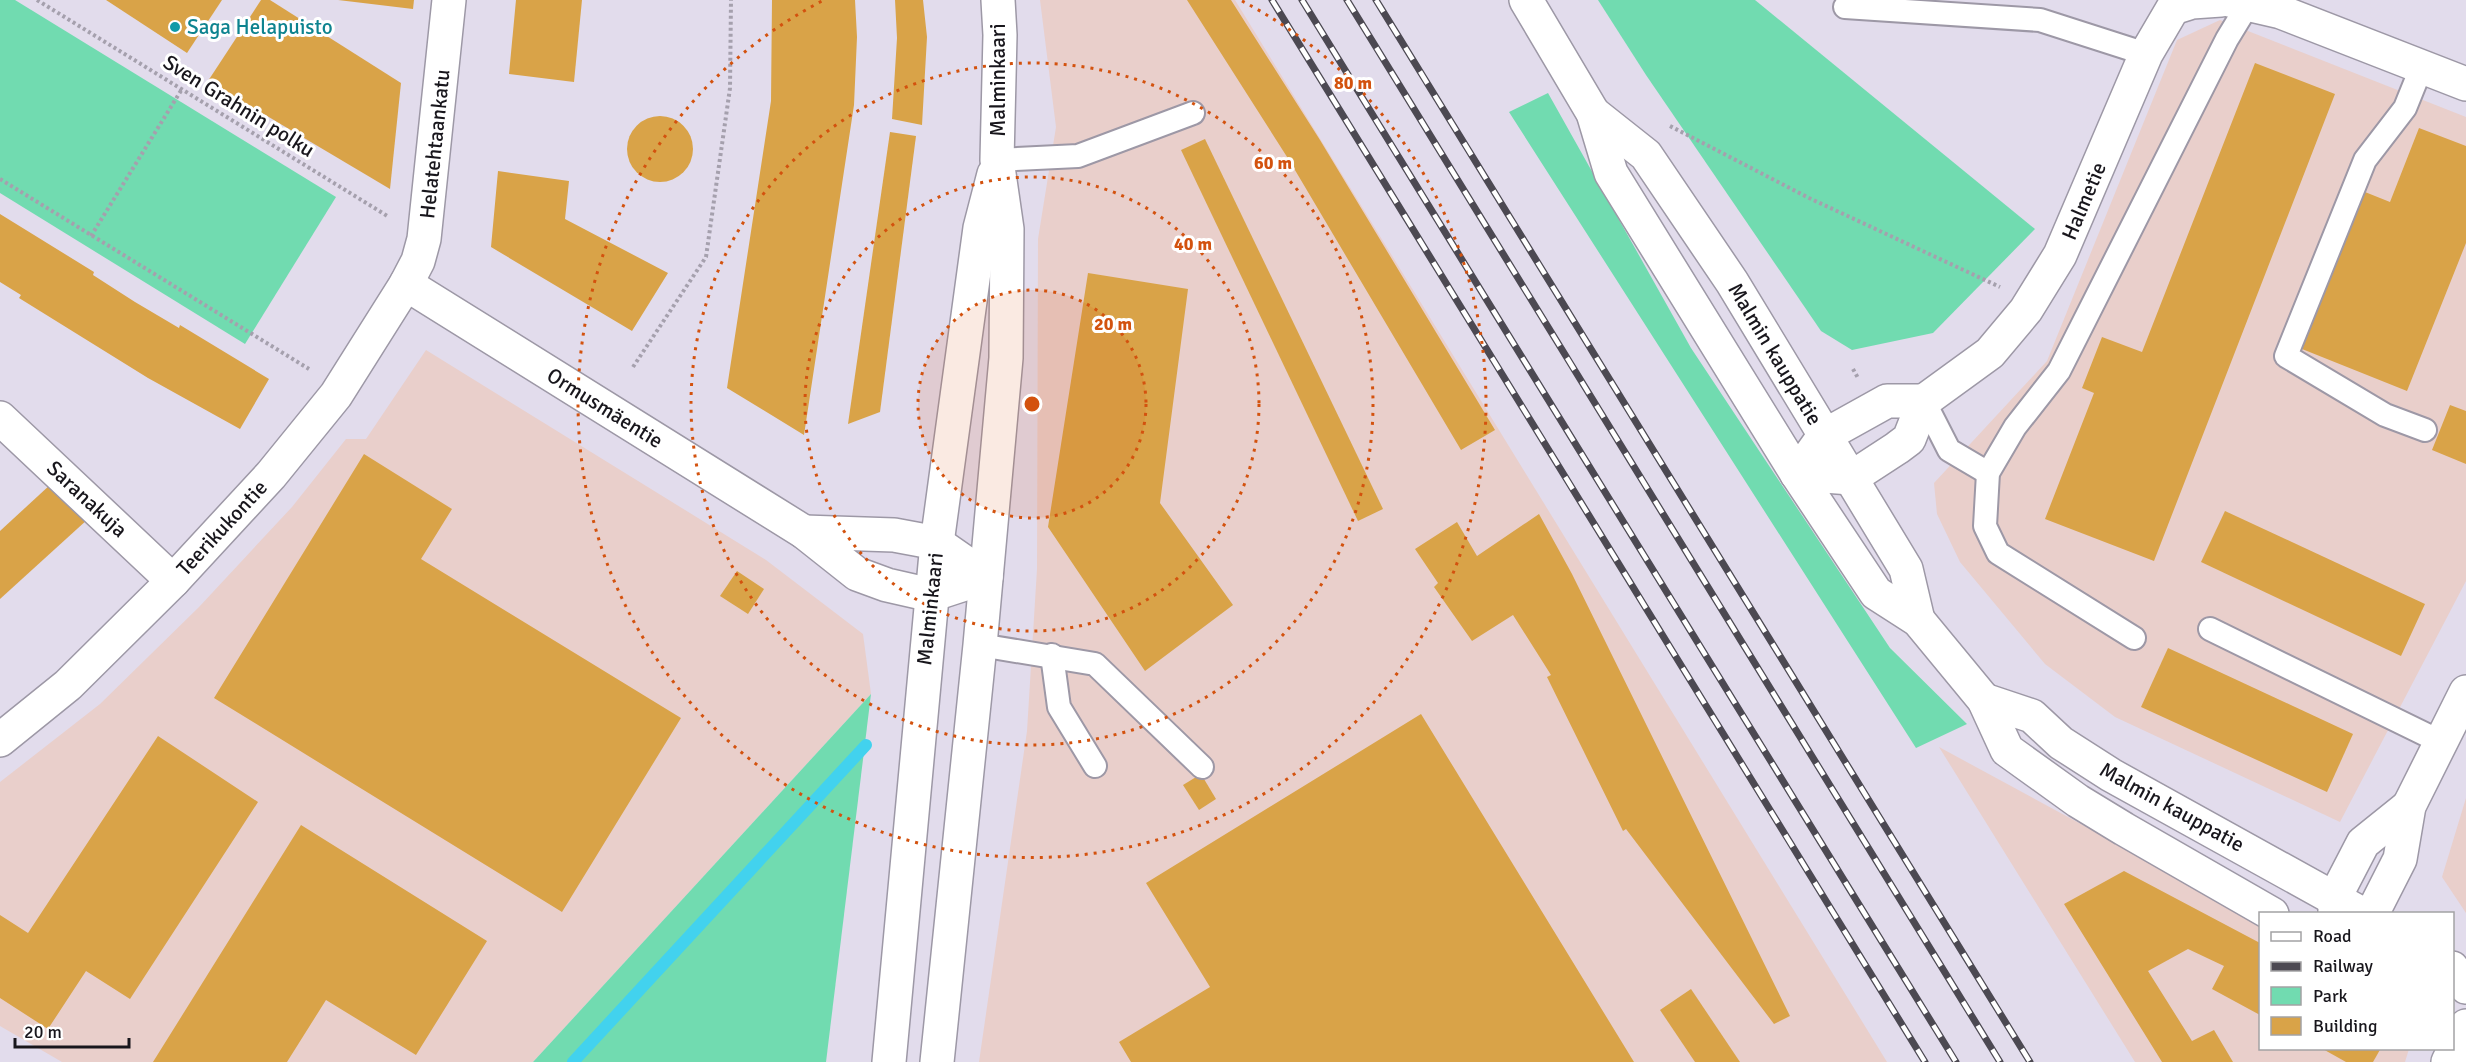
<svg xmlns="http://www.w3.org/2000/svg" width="2466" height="1062" viewBox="0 0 2466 1062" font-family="Signika,sans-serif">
	<rect width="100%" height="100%" fill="#e2dcec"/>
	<g fill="#e9cfcb">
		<path d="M 1040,0 L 1235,0 L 1887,1062 L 979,1062 L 1027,731 L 1037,569 L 1038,239 L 1056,127 Z"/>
		<path d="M 2220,20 L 2466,117 L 2466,581 L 2340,822 L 2115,717 L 2045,664 L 1960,562 L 1937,514 L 1934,483 L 2047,361 L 2177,40 Z"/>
		<path d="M 426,350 L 766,560 L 863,634 L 871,694 L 533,1062 L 62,1062 L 0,1026 L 0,782 L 100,704 L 199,607 L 292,507 L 346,439 L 366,439 Z"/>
		<path d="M 1939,747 L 2260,921 L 2260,1048 L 2409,1049 L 2405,1062 L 2135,1062 Z"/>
		<path d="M 2466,798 L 2466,913 L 2442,877 Z"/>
	</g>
	<g fill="#71dbb0">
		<path d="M 0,0 L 15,0 L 336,197 L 245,344 L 0,193 Z"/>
		<path d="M 1598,0 L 1755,0 L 2035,229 L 1933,333 L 1852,350 L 1821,331 L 1646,75 Z"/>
		<path d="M 1548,93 L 1691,348 L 1890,648 L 1967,724 L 1916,748 L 1509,112 Z"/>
		<path d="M 871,694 L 826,1062 L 533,1062 Z"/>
	</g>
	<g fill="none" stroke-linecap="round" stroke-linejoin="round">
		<path stroke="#42d2ee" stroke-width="12" d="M 573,1062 L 866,745"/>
	</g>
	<g fill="#d9a348">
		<path d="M 106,0 L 222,0 L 187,53 Z"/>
		<path d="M 261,0 L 270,0 L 401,83 L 390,189 L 208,81 Z"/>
		<path d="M 338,0 L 414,0 L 413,9 Z"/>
		<path d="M 516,0 L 582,0 L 574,82 L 509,74 Z"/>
		<path d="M 772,0 L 855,0 L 857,37 L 854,105 L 804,435 L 727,388 L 771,101 Z"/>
		<path d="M 895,0 L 923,0 L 927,37 L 922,125 L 892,119 L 897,38 Z"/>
		<path d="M 1187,0 L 1231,0 L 1320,140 L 1495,430 L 1461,450 L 1289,160 Z"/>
		<path d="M 2255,63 L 2335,94 L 2154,561 L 2045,519 L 2094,393 L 2082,388 L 2102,337 L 2142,352 Z"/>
		<circle cx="660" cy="149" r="33"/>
		<path d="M 2419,128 L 2466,146 L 2466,243 L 2407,391 L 2302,349 L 2365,192 L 2390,202 Z"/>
		<path d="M 890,132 L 916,136 L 880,412 L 848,424 Z"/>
		<path d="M 1205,139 L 1383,509 L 1358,521 L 1181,150 Z"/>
		<path d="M 498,171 L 569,181 L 565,219 L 668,273 L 632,331 L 491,247 Z"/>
		<path d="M 0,214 L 94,272 L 93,275 L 135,302 L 179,328 L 180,325 L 269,379 L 240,429 L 148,378 L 19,298 L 21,295 L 0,282 Z"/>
		<path d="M 1088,273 L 1188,289 L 1160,503 L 1233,605 L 1145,671 L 1048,527 Z"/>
		<path d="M 2450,405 L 2466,411 L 2466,464 L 2432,450 Z"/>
		<path d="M 364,454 L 452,509 L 421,559 L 681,718 L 562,912 L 214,698 Z"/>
		<path d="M 51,484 L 88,519 L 0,599 L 0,531 Z"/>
		<path d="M 2225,511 L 2425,604 L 2401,656 L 2201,562 Z"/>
		<path d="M 1539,514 L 1572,574 L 1790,1016 L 1774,1024 L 1626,829 L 1623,831 L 1547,677 L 1551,675 L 1513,615 L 1472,641 L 1434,587 L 1438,583 L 1415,549 L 1457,522 L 1477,556 Z"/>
		<path d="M 737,571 L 764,589 L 748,614 L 720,596 Z"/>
		<path d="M 2168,648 L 2353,734 L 2327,792 L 2141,707 Z"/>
		<path d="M 1421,714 L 1634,1062 L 1131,1062 L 1119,1042 L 1210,987 L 1146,883 Z"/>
		<path d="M 158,736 L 258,802 L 130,999 L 86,971 L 48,1029 L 0,998 L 0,915 L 28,933 Z"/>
		<path d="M 1201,774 L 1216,799 L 1199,810 L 1183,785 Z"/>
		<path d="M 301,825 L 487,941 L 416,1055 L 326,1000 L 287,1062 L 153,1062 Z"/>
		<path d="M 2124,871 L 2260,943 L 2260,1015 L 2212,989 L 2224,966 L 2188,949 L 2148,971 L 2192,1041 L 2214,1030 L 2233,1062 L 2162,1062 L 2064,904 Z"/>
		<path d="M 1691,989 L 1740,1062 L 1695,1062 L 1660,1010 Z"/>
		<path d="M 2321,1048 L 2381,1048 L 2373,1062 L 2346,1062 Z"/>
	</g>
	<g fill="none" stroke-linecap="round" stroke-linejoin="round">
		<g stroke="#9d98a6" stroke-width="26">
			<g id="service">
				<path d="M 1845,7 L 2040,20 L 2146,54"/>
				<path d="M 2422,66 L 2405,108 L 2365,160 L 2286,356 L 2385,415 L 2425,430"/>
				<path d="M 997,160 L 1078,156 L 1193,113"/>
				<path d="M 1924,401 L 1949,450 L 1988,473"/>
				<path d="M 2210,629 L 2441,742"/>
				<path d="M 2134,638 L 1998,553 L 1985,526 L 1988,473 L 2015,427 L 2059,371 L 2227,39 L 2249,3"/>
				<path d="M 980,645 L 1095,664 L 1202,767"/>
				<path d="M 1052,655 L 1059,707 L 1095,766"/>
			</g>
		</g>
		<g stroke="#9d98a6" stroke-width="36">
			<g id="minor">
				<path d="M 2229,0 L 2281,12 L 2466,84"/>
				<path d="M 406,284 L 804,532 L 857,574 L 887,585 L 931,595 L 986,577"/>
				<path d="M 0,418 L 173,581"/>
				<path d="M 1797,474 L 1851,478 L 1897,448 L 1909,439 L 1924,401 L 1990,353 L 2026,310 L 2060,255 L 2146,54 L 2173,8 L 2192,2 L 2221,0"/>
				<path d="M 1797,474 L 1824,436 L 1887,401 L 1924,401"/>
				<path d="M 804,532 L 894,535 L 937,543 L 986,577"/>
				<path d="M 0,740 L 68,685 L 173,581 L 271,475 L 336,395 L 406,284 L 418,261 L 424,239 L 449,0"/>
				<path d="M 2335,914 L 2335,897 L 2363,843 L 2409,806"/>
				<path d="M 2372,914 L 2400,859 L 2409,806 L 2466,692"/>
				<path d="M 2448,1062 L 2466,1026"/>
			</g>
		</g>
		<g stroke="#9d98a6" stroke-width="36">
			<g id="tertiary">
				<path d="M 1526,0 L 1593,113 L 1611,173 L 1797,474 L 1876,593 L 1918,620 L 1984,700 L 2007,750 L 2078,801 L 2124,829 L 2272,914"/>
				<path d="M 1593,113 L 1646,155 L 1732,282 L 1906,569 L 1918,620"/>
				<path d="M 1984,700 L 2032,716 L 2061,743 L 2111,775 L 2362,914"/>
				<path d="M 2452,968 L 2466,987"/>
			</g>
		</g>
		<g stroke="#9d98a6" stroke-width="36">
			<g id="secondary">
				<path d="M 889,1062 L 937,543 L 980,228 L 994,174"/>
				<path d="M 937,1062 L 980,645 L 1006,358 L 1007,229 L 997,160 L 1000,35 L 998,0"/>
			</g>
		</g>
		<g stroke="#a5a0ad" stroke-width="4" stroke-dasharray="3 3" stroke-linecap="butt">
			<path d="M 37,0 L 389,217"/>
			<path d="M 1670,126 L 1809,198 L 2000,287"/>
			<path d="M 0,179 L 309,369"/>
			<path d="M 91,236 L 182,89"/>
			<path d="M 633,367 L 706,257 L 730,88 L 731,0"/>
			<path d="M 1853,369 L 1858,378"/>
		</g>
		<use href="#service" stroke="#fff" stroke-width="22"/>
		<use href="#minor" stroke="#fff" stroke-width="33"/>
		<use href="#tertiary" stroke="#fff" stroke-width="33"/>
		<use href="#secondary" stroke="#fff" stroke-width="33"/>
		<g stroke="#4c4952" stroke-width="7">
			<g id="rail">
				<path d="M 1272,0 L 1925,1062"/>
				<path d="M 1302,0 L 1956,1062"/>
				<path d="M 1347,0 L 2000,1062"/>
				<path d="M 1376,0 L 2030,1062"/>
			</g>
		</g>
		<use href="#rail" stroke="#fff" stroke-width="4.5" stroke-dasharray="14" stroke-linecap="butt"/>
	</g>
	<circle cx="1032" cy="404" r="114" fill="#d3520e" fill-opacity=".12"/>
	<g fill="none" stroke="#d3520e" stroke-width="3" stroke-dasharray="3 6">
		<circle cx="1032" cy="404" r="114"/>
		<circle cx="1032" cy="404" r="227"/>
		<circle cx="1032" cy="404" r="341"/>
		<path d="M1242 1A454 454 0 1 1 822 1"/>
	</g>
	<circle fill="#0f9aa8" stroke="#fff" stroke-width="2" cx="175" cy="27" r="6"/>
	<g text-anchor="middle" stroke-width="6" stroke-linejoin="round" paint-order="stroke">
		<g font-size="21" fill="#0d838f" stroke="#fff" text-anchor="start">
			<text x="187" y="34">Saga Helapuisto</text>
		</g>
		<g font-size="21" fill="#18161c" stroke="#fff">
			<text transform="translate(998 80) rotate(-90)" y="7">Malminkaari</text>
			<text transform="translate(239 106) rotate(32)" y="7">Sven Grahnin polku</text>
			<text transform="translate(435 144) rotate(-84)" y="7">Helatehtaankatu</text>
			<text transform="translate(2084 201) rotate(-67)" y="7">Halmetie</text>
			<text transform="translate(1775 354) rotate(59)" y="7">Malmin kauppatie</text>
			<text transform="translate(605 408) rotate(32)" y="7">Ormusmäentie</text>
			<text transform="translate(87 499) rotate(43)" y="7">Saranakuja</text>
			<text transform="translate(222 528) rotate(-47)" y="7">Teerikukontie</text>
			<text transform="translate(930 609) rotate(-84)" y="7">Malminkaari</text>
			<text transform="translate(2172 807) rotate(29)" y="7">Malmin kauppatie</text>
		</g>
	</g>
	<circle cx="1032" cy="404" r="9" fill="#d3520e" stroke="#fff" stroke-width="3"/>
	<g font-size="18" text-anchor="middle" font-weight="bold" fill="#d3520e" stroke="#fff" stroke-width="6" stroke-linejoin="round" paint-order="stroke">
		<text x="1353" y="89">80 m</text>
		<text x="1273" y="169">60 m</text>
		<text x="1193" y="250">40 m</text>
		<text x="1113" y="330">20 m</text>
	</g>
	<rect x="2259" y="912" width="195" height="138" fill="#ffffff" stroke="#a3a2a4" stroke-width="1.5"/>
	<rect x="2271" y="932" width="30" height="9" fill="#ffffff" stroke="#a3a2a4" stroke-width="1.5"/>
	<text x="2313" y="942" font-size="18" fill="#18161c">Road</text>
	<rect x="2271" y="962" width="30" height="9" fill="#4c4952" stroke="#a3a2a4" stroke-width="1.5"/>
	<text x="2313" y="972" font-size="18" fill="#18161c">Railway</text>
	<rect x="2271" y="987" width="30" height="18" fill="#71dbb0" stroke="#a3a2a4" stroke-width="1.5"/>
	<text x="2313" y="1002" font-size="18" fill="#18161c">Park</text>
	<rect x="2271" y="1017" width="30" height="18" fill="#d9a348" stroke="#a3a2a4" stroke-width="1.5"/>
	<text x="2313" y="1032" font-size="18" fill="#18161c">Building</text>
	<path d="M15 1038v9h114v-9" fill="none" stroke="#18161c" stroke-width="3"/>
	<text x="24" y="1038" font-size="18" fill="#18161c" stroke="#ffffff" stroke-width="4.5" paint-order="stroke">20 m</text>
</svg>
